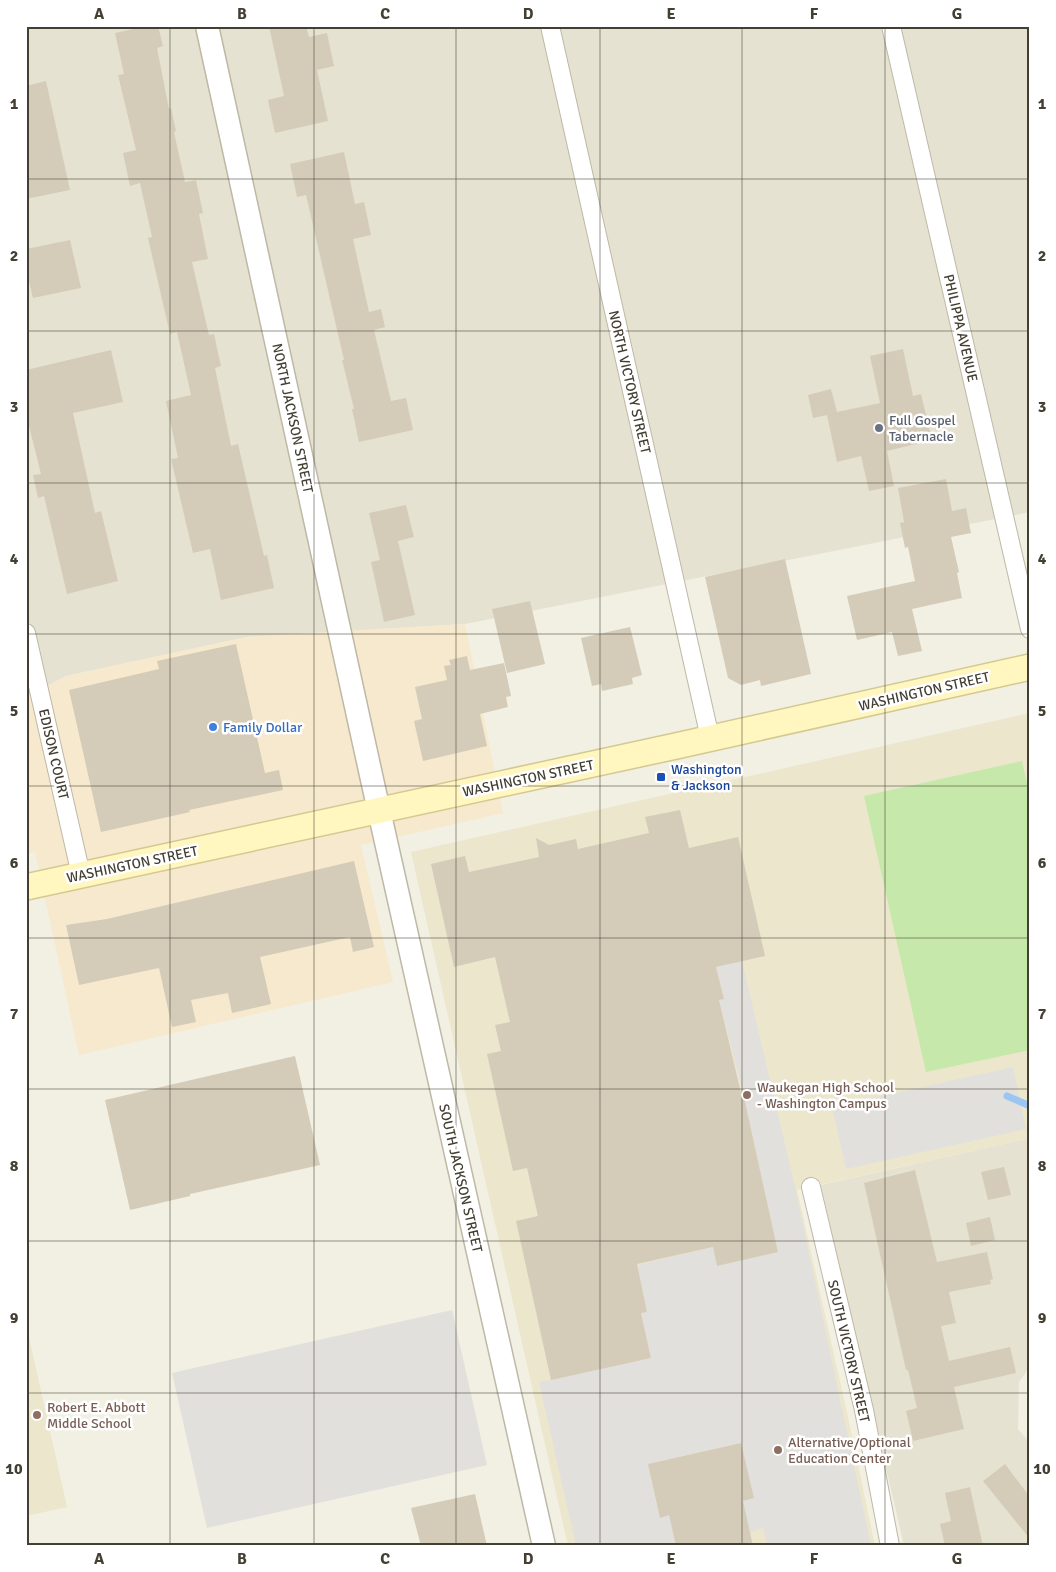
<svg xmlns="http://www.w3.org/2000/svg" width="1056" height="1572" viewBox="0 0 1056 1572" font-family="Signika,sans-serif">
	<rect width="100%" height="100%" fill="#f2efe3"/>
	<g fill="#e6e2d1">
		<path d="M 26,26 L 1030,26 L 1030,512 L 465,624 L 247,637 L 66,676 L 26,697 Z"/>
		<path d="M 1030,1138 L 1030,1366 L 1019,1382 L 1018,1429 L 1030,1443 L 1030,1546 L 904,1546 L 821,1185 Z"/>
	</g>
	<path fill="#f6e9cd" d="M 465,624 L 503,813 L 361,845 L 393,982 L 79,1055 L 35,852 L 26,854 L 26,697 L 66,676 L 247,637 Z"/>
	<g fill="#ece6cc">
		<path d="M 1030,713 L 1030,1086 L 1026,1087 L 1030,1104 L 1030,1138 L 797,1190 L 848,1417 L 875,1546 L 568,1546 L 411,852 Z"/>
		<path d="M 26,1324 L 67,1507 L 26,1516 Z"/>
	</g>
	<path fill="#c6e8aa" d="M 1022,761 L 1030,797 L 1030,1050 L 926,1072 L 864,796 Z"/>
	<g fill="#e2e0dc">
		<path d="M 742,961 L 796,1191 L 871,1546 L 767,1546 L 763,1528 L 750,1532 L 743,1501 L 754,1498 L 741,1443 L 648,1464 L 660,1517 L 669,1515 L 676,1546 L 576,1546 L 539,1382 L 651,1358 L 641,1313 L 647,1311 L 637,1265 L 713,1247 L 717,1266 L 778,1252 L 743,1093 L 719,1000 L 724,999 L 716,967 Z"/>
		<path d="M 1013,1067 L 1026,1129 L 846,1169 L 832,1107 Z"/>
		<path d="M 452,1310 L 487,1465 L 207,1528 L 172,1373 Z"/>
	</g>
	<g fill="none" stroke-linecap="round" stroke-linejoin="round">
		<path stroke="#9cc6f2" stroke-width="7" d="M 1007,1096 L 1030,1106"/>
	</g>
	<g fill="#d4ccb8">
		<path d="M 146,26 L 158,26 L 163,46 L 157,48 L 169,109 L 171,108 L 176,131 L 174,132 L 185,182 L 196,180 L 203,213 L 199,214 L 208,259 L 192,262 L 209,335 L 214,334 L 221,366 L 215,368 L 231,446 L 238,444 L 264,556 L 267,555 L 274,588 L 221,600 L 210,549 L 193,553 L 171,459 L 178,458 L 166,401 L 191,395 L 177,332 L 170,334 L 148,238 L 152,237 L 140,183 L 130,186 L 123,153 L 136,150 L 118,75 L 124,74 L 115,33 Z"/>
		<path d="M 269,26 L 306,26 L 309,37 L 327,33 L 334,66 L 317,70 L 328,121 L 275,133 L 268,100 L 284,96 Z"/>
		<path d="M 46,81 L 70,190 L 26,199 L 26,86 Z"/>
		<path d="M 344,152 L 355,204 L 364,202 L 371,235 L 353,239 L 369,312 L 381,309 L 385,327 L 374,330 L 391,401 L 406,398 L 413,430 L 359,442 L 352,409 L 354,409 L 342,360 L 344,360 L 306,195 L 297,197 L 290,164 Z"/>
		<path d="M 70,240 L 81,288 L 33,298 L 26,269 L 26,249 Z"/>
		<path d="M 903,349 L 913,396 L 921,394 L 932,440 L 887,451 L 894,486 L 869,491 L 861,456 L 837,462 L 827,415 L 813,418 L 808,395 L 831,389 L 837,412 L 880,403 L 870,356 Z"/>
		<path d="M 111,350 L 123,402 L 73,413 L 95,513 L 101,511 L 118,581 L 67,594 L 44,496 L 38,498 L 33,475 L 41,474 L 26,414 L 26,370 Z"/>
		<path d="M 946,479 L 952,511 L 966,508 L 971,533 L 951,537 L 959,572 L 957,573 L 962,598 L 912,609 L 922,651 L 898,656 L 892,632 L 857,640 L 847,596 L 915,581 L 908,547 L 905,548 L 900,523 L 904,522 L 898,488 Z"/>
		<path d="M 406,505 L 414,537 L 398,541 L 415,615 L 384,622 L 371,562 L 380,560 L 369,513 Z"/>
		<path d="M 785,559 L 811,674 L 761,686 L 760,680 L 741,685 L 728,678 L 705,577 Z"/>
		<path d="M 530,601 L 545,664 L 507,673 L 492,609 Z"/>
		<path d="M 630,627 L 642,675 L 632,678 L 633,684 L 602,691 L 601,684 L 592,686 L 581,638 Z"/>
		<path d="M 236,644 L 265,773 L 279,770 L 283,790 L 189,810 L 190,812 L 101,832 L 69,690 L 159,669 L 157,661 Z"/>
		<path d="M 467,656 L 470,670 L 504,663 L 511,696 L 506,697 L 508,707 L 480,714 L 487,746 L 423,761 L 414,721 L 422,719 L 415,687 L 447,680 L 444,666 L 451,665 L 449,660 Z"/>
		<path d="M 680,810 L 689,848 L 738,837 L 765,956 L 716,967 L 724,999 L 719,1000 L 741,1093 L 743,1093 L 778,1252 L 717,1266 L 713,1247 L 637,1264 L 647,1312 L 641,1313 L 651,1358 L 551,1380 L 516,1221 L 538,1216 L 527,1168 L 513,1171 L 487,1054 L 501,1051 L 495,1025 L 510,1022 L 495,957 L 454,967 L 431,864 L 465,856 L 469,872 L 539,857 L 536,838 L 549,845 L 576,839 L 578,849 L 649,833 L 645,817 Z"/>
		<path d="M 354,861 L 374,947 L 353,952 L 350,937 L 260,957 L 271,1004 L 232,1013 L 228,993 L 191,1000 L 196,1022 L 172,1027 L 159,968 L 79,985 L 66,925 L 107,919 Z"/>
		<path d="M 295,1056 L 320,1165 L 190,1194 L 190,1196 L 130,1210 L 105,1100 Z"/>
		<path d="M 1004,1167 L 1011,1195 L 988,1200 L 981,1172 Z"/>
		<path d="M 915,1170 L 937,1262 L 987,1252 L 993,1279 L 990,1280 L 991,1284 L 949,1292 L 956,1323 L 941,1326 L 949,1361 L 1010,1347 L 1016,1373 L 954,1387 L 964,1429 L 913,1441 L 906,1411 L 917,1408 L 908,1370 L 906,1370 L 864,1183 Z"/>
		<path d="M 990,1217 L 995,1240 L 971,1246 L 966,1223 Z"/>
		<path d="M 741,1443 L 754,1498 L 743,1501 L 753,1546 L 676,1546 L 669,1515 L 660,1518 L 648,1464 Z"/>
		<path d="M 1005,1464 L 1030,1497 L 1030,1539 L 983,1481 Z"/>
		<path d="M 970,1487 L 983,1546 L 945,1546 L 940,1524 L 951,1521 L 945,1493 Z"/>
		<path d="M 475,1494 L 487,1546 L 421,1546 L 411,1508 Z"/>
	</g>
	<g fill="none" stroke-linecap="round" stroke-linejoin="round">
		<g stroke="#beb8a6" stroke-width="20">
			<g id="minor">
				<path d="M 550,26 L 710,738"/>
				<path d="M 891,26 L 1030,629"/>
				<path d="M 26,633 L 81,875"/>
				<path d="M 811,1187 L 864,1410 L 890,1546"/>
			</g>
		</g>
		<g stroke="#beb8a6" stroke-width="25">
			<path id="tertiary" d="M 207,26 L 371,775 L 544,1546"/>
		</g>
		<g stroke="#d4c991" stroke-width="28">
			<path id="secondary" d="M 26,887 L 676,746 L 1030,667"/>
		</g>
		<use href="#minor" stroke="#fff" stroke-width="18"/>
		<use href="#tertiary" stroke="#fff" stroke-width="22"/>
		<use href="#secondary" stroke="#fff6c0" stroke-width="25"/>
	</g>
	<path fill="none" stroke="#443f33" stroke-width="1" stroke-opacity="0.55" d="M 170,26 L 170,1546M 314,26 L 314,1546M 456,26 L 456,1546M 600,26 L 600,1546M 742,26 L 742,1546M 885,26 L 885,1546M 26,179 L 1030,179M 26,331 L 1030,331M 26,483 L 1030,483M 26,634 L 1030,634M 26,786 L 1030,786M 26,938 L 1030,938M 26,1089 L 1030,1089M 26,1241 L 1030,1241M 26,1393 L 1030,1393"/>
	<circle fill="#6b7280" stroke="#fff" stroke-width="2" cx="879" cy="428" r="5"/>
	<circle fill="#3f7fe0" stroke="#fff" stroke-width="2" cx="213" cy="727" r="5"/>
	<rect fill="#1a4fb4" stroke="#fff" stroke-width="2" x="656" y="772" width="10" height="10" rx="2.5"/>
	<g fill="#8d6e63" stroke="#fff" stroke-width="2">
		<circle cx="747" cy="1095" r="5"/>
		<circle cx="37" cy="1415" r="5"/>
		<circle cx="778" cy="1450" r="5"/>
	</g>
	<g text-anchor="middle" stroke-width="5" stroke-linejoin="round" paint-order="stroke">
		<g font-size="14" fill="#443f33" stroke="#fff">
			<text transform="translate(961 328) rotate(77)" y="5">PHILIPPA AVENUE</text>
			<text transform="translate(630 382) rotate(77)" y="5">NORTH VICTORY STREET</text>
			<text transform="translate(293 418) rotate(78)" y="5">NORTH JACKSON STREET</text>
			<text transform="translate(924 691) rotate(-13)" y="5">WASHINGTON STREET</text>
			<text transform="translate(54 754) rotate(77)" y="5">EDISON COURT</text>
			<text transform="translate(528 778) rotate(-12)" y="5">WASHINGTON STREET</text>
			<text transform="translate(132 864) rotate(-12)" y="5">WASHINGTON STREET</text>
			<text transform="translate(461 1178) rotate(77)" y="5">SOUTH JACKSON STREET</text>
			<text transform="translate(849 1351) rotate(77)" y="5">SOUTH VICTORY STREET</text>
		</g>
		<g font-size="14" fill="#5b616d" stroke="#fff" text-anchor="start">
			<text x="889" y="425">Full Gospel<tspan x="889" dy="16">Tabernacle</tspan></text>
		</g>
		<g font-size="14" fill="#366cbe" stroke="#fff" text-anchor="start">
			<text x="223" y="732">Family Dollar</text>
		</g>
		<g font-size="14" fill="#164399" stroke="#fff" text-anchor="start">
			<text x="671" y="774">Washington<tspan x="671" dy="16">&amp; Jackson</tspan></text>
		</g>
		<g font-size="14" fill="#785e54" stroke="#fff" text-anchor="start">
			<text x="757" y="1092">Waukegan High School<tspan x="757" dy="16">- Washington Campus</tspan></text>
			<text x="47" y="1412">Robert E. Abbott<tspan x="47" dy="16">Middle School</tspan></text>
			<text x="788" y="1447">Alternative/Optional<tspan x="788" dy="16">Education Center</tspan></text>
		</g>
	</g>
	<rect width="1056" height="1572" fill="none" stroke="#ffffff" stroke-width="55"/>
	<rect x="28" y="28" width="1000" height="1516" fill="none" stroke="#443f33" stroke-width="2"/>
	<g font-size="16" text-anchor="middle" font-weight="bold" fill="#443f33">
		<text x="99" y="19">A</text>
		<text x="242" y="19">B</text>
		<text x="385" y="19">C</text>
		<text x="528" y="19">D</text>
		<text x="671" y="19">E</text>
		<text x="814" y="19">F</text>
		<text x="957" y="19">G</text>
		<text x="14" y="109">1</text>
		<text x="1042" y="109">1</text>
		<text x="14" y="261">2</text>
		<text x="1042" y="261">2</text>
		<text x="14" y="412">3</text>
		<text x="1042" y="412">3</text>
		<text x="14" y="564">4</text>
		<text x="1042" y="564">4</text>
		<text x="14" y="716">5</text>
		<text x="1042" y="716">5</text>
		<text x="14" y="868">6</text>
		<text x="1042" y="868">6</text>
		<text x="14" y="1019">7</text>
		<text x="1042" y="1019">7</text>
		<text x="14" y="1171">8</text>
		<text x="1042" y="1171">8</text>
		<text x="14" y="1323">9</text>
		<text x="1042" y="1323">9</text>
		<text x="14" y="1474">10</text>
		<text x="1042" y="1474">10</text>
		<text x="99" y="1564">A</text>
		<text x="242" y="1564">B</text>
		<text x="385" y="1564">C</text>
		<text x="528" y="1564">D</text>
		<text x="671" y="1564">E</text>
		<text x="814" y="1564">F</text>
		<text x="957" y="1564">G</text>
	</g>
</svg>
